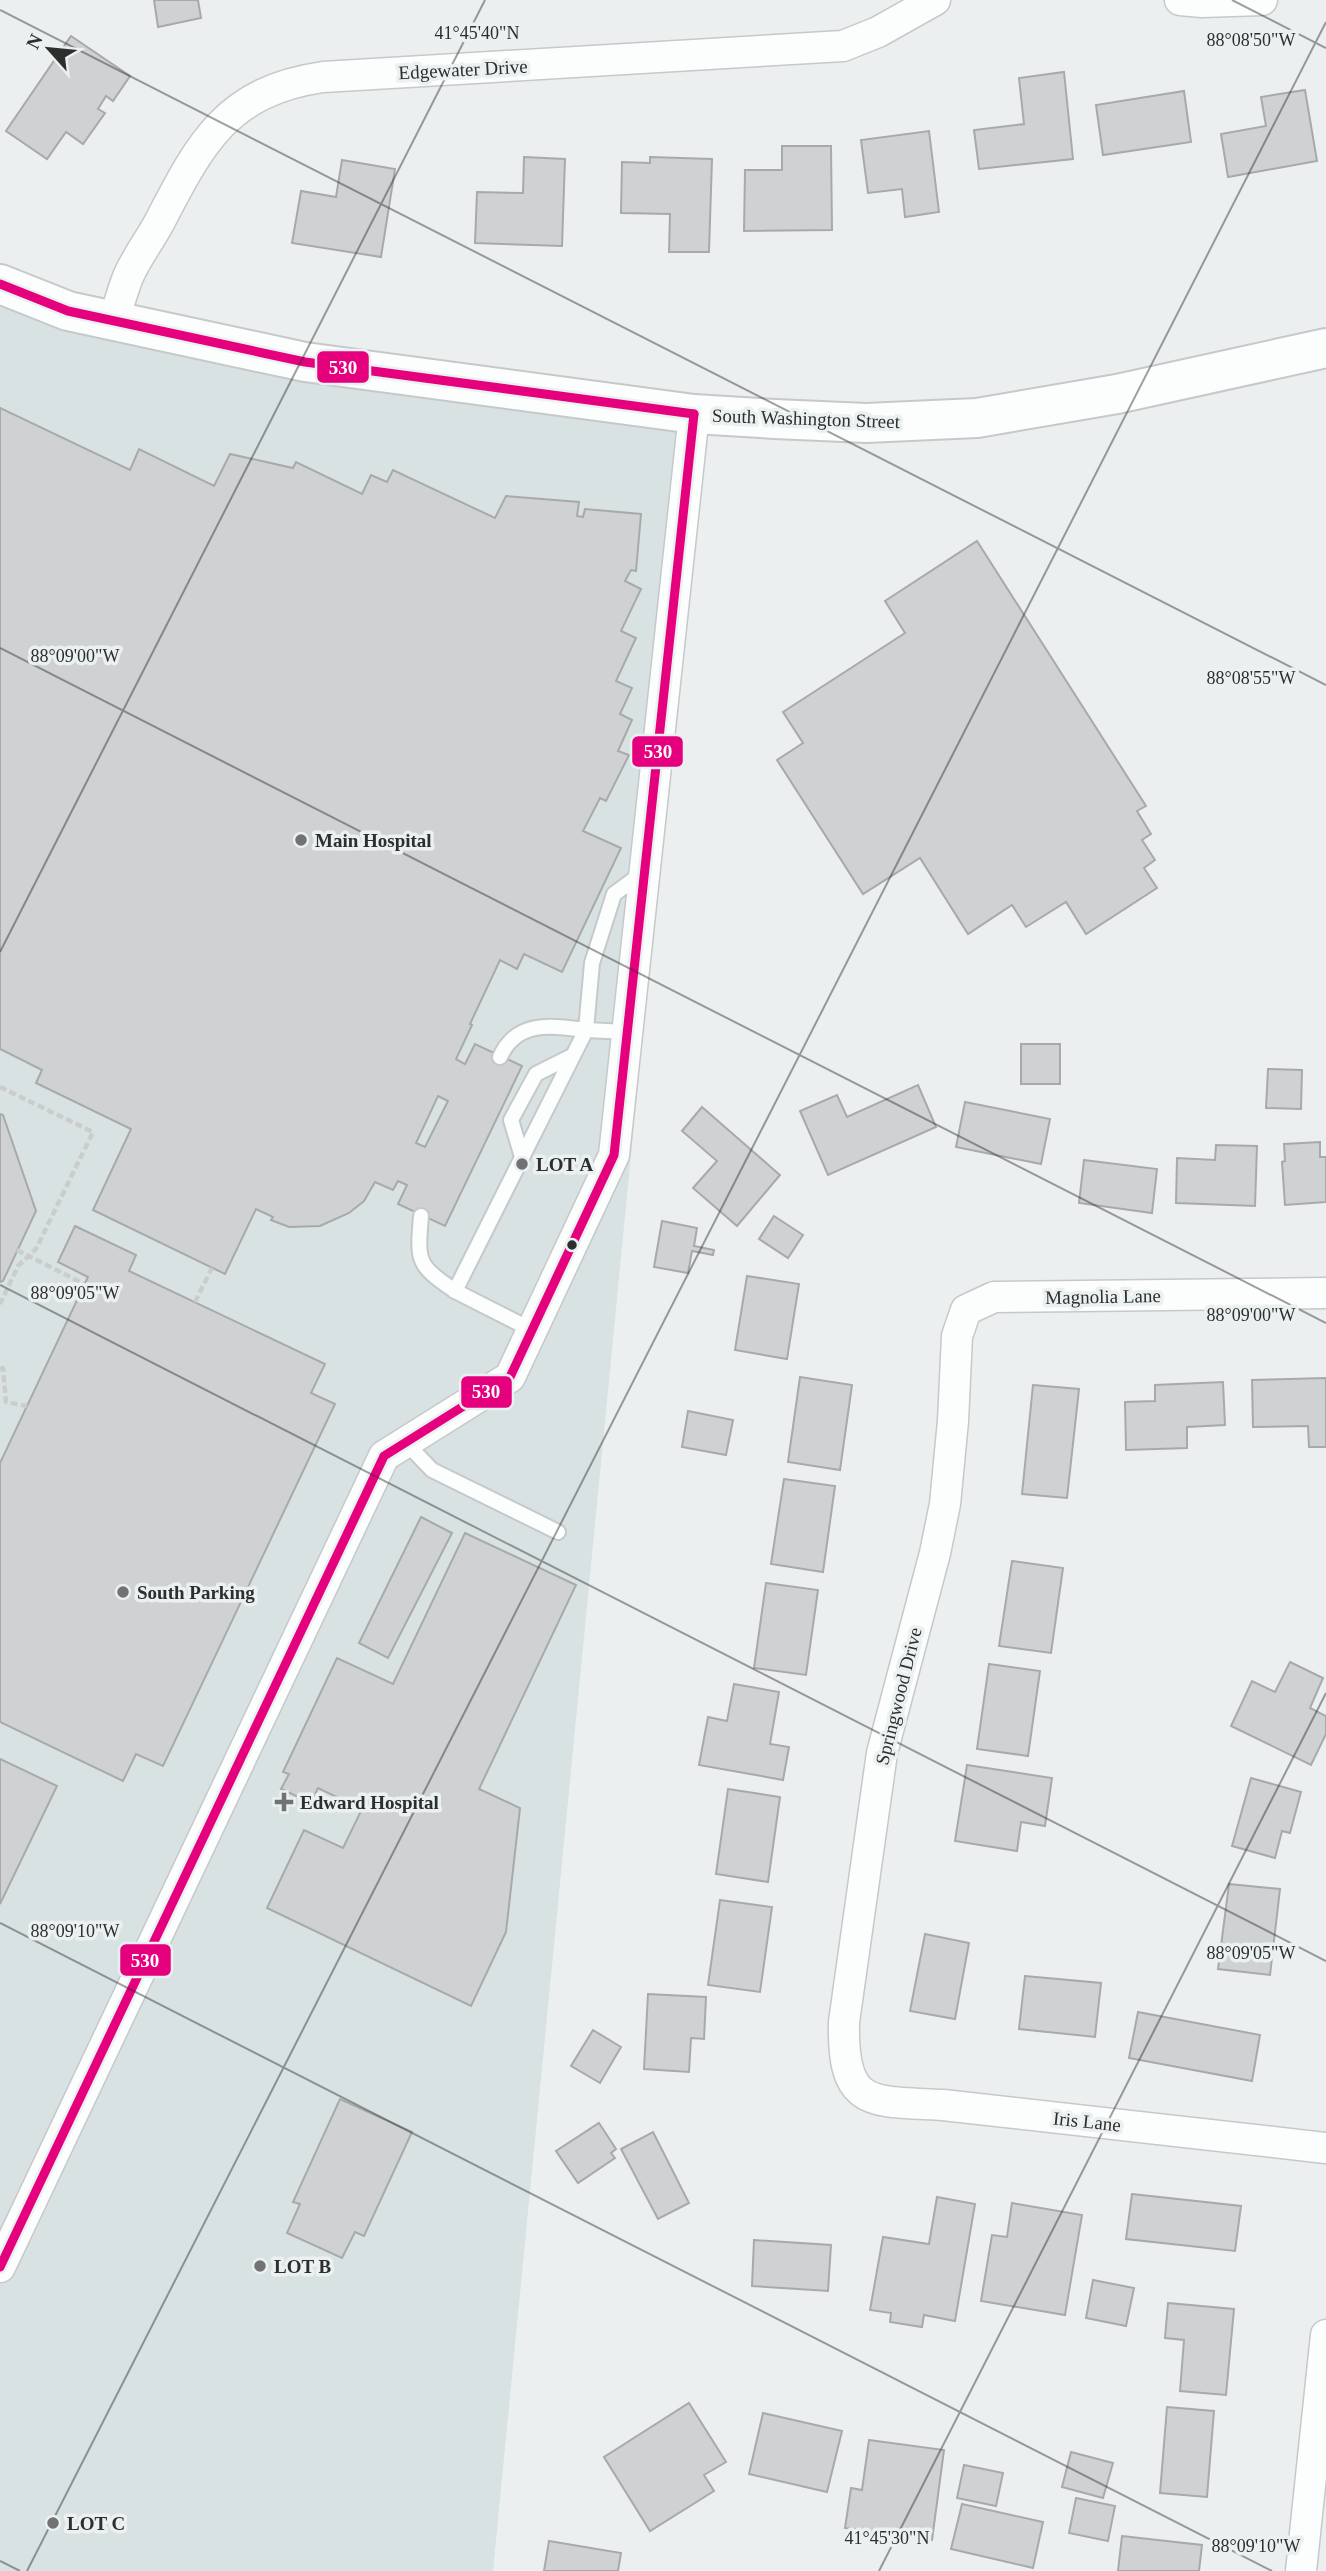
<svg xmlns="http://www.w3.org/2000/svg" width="1326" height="2571" viewBox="0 0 1326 2571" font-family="Georgia,serif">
	<rect width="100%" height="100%" fill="#eceff0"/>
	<path fill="#d8e2e3" d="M 0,284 L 18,292 L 696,416 L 643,1032 L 493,2571 L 0,2571 Z"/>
	<g fill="#cfd1d2" stroke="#a8aaaa" stroke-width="2" fill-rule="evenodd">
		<path d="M 154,0 L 198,0 L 201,18 L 158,27 Z"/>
		<path d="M 71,36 L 130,76 L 113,101 L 106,96 L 98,109 L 105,113 L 83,144 L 66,132 L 47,159 L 6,131 Z"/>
		<path d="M 1064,72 L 1073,159 L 979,169 L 974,130 L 1024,124 L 1019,78 Z"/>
		<path d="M 1305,90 L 1317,161 L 1228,177 L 1221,134 L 1266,126 L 1261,97 Z"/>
		<path d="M 1184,91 L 1191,142 L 1103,155 L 1096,105 Z"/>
		<path d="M 929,131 L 939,212 L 905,217 L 902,189 L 868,193 L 861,140 Z"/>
		<path d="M 782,146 L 831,146 L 832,230 L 744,231 L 745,170 L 782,170 Z"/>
		<path d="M 524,157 L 565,159 L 562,246 L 475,243 L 477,192 L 523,193 Z"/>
		<path d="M 650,157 L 712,159 L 709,252 L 669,252 L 670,214 L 621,213 L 622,162 L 650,163 Z"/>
		<path d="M 342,160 L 395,169 L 381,257 L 292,243 L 301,191 L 336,197 Z"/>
		<path d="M 0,408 L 130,470 L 139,449 L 214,486 L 230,454 L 293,468 L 296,462 L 362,494 L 371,475 L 387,482 L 393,470 L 495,518 L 506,496 L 579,502 L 577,516 L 583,517 L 585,509 L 641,514 L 636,571 L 631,570 L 625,581 L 641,589 L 621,631 L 636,638 L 616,681 L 632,688 L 620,714 L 632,720 L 618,751 L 629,755 L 606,801 L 600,798 L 583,831 L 621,848 L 562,972 L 524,954 L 517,969 L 500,960 L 470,1024 L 472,1025 L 456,1059 L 465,1064 L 475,1044 L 522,1066 L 445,1226 L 398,1204 L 407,1185 L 398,1181 L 393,1190 L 375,1182 L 364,1201 L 349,1213 L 320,1226 L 289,1227 L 271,1220 L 273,1217 L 256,1209 L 225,1274 L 93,1210 L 131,1129 L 36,1083 L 42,1070 L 0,1049 ZM 438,1096 L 448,1101 L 425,1147 L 416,1143 Z"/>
		<path d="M 977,541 L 1146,806 L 1137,811 L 1151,834 L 1142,840 L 1155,860 L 1144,868 L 1157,888 L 1086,934 L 1066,902 L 1026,927 L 1012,905 L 968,934 L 920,858 L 863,894 L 777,760 L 803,743 L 783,712 L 905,633 L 885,601 Z"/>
		<rect x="1021" y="1044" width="39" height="40"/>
		<path d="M 1268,1069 L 1302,1070 L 1301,1109 L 1266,1108 Z"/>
		<path d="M 918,1085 L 936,1127 L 828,1175 L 800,1111 L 837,1095 L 847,1117 Z"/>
		<path d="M 965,1102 L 1050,1119 L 1041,1164 L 956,1147 Z"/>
		<path d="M 702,1107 L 780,1175 L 737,1226 L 693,1188 L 717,1161 L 682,1131 Z"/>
		<path d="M 0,1114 L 3,1115 L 36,1211 L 3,1281 L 0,1282 Z"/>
		<path d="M 1320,1142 L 1320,1157 L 1326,1157 L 1326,1202 L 1285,1205 L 1282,1162 L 1285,1161 L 1284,1144 Z"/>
		<path d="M 1216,1145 L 1257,1146 L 1255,1206 L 1176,1203 L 1177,1158 L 1215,1160 Z"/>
		<path d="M 1084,1160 L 1157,1169 L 1152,1213 L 1079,1203 Z"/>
		<path d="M 774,1216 L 803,1235 L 788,1258 L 759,1239 Z"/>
		<path d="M 662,1221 L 697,1228 L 694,1246 L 714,1250 L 713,1255 L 692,1251 L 688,1273 L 654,1267 Z"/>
		<path d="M 75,1226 L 136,1255 L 129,1271 L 325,1364 L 311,1393 L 335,1404 L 163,1766 L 136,1754 L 123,1781 L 0,1722 L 0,1463 L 88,1277 L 58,1262 Z"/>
		<path d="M 747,1276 L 799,1284 L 787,1359 L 735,1350 Z"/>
		<path d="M 800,1377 L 852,1385 L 840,1470 L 788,1462 Z"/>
		<path d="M 1326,1378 L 1326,1447 L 1309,1447 L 1308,1426 L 1253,1427 L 1252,1380 Z"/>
		<path d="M 1223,1382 L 1225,1425 L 1187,1427 L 1187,1448 L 1126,1450 L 1125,1402 L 1155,1401 L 1155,1385 Z"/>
		<path d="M 1033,1385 L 1079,1389 L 1067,1498 L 1022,1494 Z"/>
		<path d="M 688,1411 L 733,1420 L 726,1455 L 682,1447 Z"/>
		<path d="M 784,1479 L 835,1486 L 823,1572 L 771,1564 Z"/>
		<path d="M 421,1517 L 452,1533 L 388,1658 L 359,1643 Z"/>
		<path d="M 465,1533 L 576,1585 L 479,1789 L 520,1808 L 506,1932 L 471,2006 L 267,1908 L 304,1830 L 343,1848 L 362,1809 L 318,1788 L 311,1803 L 281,1789 L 289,1774 L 283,1772 L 337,1658 L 393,1684 Z"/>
		<path d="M 1012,1561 L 1063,1568 L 1051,1653 L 999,1646 Z"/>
		<path d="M 766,1583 L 818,1590 L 806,1675 L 754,1668 Z"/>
		<path d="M 1290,1662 L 1323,1678 L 1310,1708 L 1326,1716 L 1326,1734 L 1311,1765 L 1231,1726 L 1252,1681 L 1275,1692 Z"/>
		<path d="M 989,1664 L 1040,1671 L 1028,1756 L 977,1749 Z"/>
		<path d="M 734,1684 L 779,1692 L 770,1744 L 789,1747 L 783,1780 L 699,1765 L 708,1717 L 727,1721 Z"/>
		<path d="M 0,1759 L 57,1786 L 0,1904 Z"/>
		<path d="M 967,1765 L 1052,1778 L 1045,1826 L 1021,1822 L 1017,1851 L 955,1841 Z"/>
		<path d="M 1251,1778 L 1301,1792 L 1290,1833 L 1282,1831 L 1275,1858 L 1232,1846 Z"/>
		<path d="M 728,1789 L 780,1797 L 768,1882 L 716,1874 Z"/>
		<path d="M 1229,1884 L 1280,1889 L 1270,1975 L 1218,1969 Z"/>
		<path d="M 720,1900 L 772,1907 L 760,1992 L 708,1985 Z"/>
		<path d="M 925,1934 L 969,1943 L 955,2019 L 910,2011 Z"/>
		<path d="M 1025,1976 L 1101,1983 L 1095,2037 L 1019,2029 Z"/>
		<path d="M 648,1994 L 706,1997 L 704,2039 L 691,2038 L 689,2072 L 644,2069 Z"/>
		<path d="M 1138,2012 L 1260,2035 L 1252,2081 L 1129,2058 Z"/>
		<path d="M 593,2030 L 621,2047 L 600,2083 L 571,2066 Z"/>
		<path d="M 340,2099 L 412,2132 L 364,2236 L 355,2232 L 342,2258 L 287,2233 L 300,2204 L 293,2202 Z"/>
		<path d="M 599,2123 L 616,2149 L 611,2153 L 615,2158 L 578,2183 L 556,2151 Z"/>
		<path d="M 653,2132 L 689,2203 L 658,2219 L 621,2149 Z"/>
		<path d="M 1132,2194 L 1241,2206 L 1235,2251 L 1126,2239 Z"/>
		<path d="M 937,2197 L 975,2204 L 955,2321 L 924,2315 L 922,2327 L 890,2322 L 891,2313 L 870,2310 L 883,2237 L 929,2244 Z"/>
		<path d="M 1012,2203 L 1082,2215 L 1065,2315 L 981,2301 L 992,2235 L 1007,2237 Z"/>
		<path d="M 754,2240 L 831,2245 L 828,2291 L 752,2286 Z"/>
		<path d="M 1093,2280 L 1134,2288 L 1126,2326 L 1086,2318 Z"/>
		<path d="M 1168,2303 L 1234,2309 L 1226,2395 L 1180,2391 L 1184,2340 L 1165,2338 Z"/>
		<path d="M 689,2403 L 726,2462 L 704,2475 L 714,2491 L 650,2531 L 604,2457 Z"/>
		<path d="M 1167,2407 L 1214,2411 L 1207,2497 L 1160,2493 Z"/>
		<path d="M 763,2413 L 842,2431 L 827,2492 L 749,2474 Z"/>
		<path d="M 869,2440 L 944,2450 L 932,2540 L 845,2528 L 851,2488 L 862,2490 Z"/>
		<path d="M 1071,2452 L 1113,2463 L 1103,2498 L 1062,2487 Z"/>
		<path d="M 964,2465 L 1003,2473 L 996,2506 L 957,2498 Z"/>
		<path d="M 1076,2498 L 1115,2506 L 1108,2541 L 1069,2533 Z"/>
		<path d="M 962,2504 L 1043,2522 L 1033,2568 L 951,2549 Z"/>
		<path d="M 1122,2536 L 1202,2545 L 1199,2571 L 1118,2571 Z"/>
		<path d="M 549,2541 L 621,2553 L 618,2571 L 544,2571 Z"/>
	</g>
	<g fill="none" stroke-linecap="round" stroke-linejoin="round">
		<g stroke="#c6c8c9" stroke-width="18">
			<g id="service">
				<path d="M 500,1057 C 517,1019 553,1026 586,1030 L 592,963 L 614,894 L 644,872"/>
				<path d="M 522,1157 L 511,1120 L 536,1074 L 572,1056"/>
				<path d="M 421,1216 C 417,1262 417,1265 455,1291"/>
				<path d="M 532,1330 L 455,1291 L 586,1030 L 627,1032"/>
				<path d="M 405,1442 L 432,1470 L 558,1532"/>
			</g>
		</g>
		<g stroke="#c6c8c9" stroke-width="33">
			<g id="minor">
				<path d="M 1180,0 L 1202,2 L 1262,0"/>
				<path d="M 113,323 C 118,308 122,292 128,277 C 136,258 150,240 160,221 C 201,142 227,91 323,77 L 843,46 L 878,32 L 935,0"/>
				<path d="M 1326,1293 L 994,1297 L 966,1310 L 957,1336 L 953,1421 L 945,1504 L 935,1553 L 882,1753 L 844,2022 C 842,2108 870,2101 943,2105 L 1326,2148"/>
				<path d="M 0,2267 L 384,1456 L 510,1377 L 614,1155 L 694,414"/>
				<path d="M 1301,2571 L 1326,2335"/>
			</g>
		</g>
		<g stroke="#c6c8c9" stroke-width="42">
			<path id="secondary" d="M 0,284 L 68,311 L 305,362 L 694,414 L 775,419 L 866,423 L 977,418 L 1117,394 L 1326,348"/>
		</g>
		<g stroke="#cbcccc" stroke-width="4.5" stroke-dasharray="7 3.5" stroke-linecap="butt">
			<path d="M 0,1087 L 93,1132 L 36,1249 L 18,1266 L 0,1304"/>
			<path d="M 195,1302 L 212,1268"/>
			<path d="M 0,1369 L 3,1368 L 6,1402 L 27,1406"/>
		</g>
		<use href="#service" stroke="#fcfdfd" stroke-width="14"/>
		<use href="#minor" stroke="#fcfdfd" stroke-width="30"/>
		<use href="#secondary" stroke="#fcfdfd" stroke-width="38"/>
		<path stroke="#cbcccc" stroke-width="4.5" stroke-dasharray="7 3.5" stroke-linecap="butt" d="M 17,1250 L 84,1284"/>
		<g stroke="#ebf0f1" stroke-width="14">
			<g id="bus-1">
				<path d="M 0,284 L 68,311 L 305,362 L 694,414"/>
				<path d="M 0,2267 L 384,1456 L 510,1377 L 614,1155 L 694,414"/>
			</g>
		</g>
		<use href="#bus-1" stroke="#e5007d" stroke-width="9"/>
	</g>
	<path fill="none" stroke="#2d2f2f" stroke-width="2" stroke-opacity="0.45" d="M 1232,0 L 1326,48M 0,10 L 1326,685M 0,648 L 1326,1323M 0,952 L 485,0M 0,1285 L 1326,1961M 0,1923 L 1272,2571M 0,2561 L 20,2571M 27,2571 L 1326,22M 879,2571 L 1326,1693"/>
	<g fill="#707273" stroke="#ebf0f1" stroke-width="2.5">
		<circle cx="301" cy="840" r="7"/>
		<circle cx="522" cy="1164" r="7"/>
		<circle cx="123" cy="1592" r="7"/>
		<path d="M280.5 1791.5h7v7h7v7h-7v7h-7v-7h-7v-7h7z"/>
		<circle cx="260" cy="2266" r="7"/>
		<circle cx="53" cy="2523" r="7"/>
	</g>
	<circle fill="#2d2f2f" stroke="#ebf0f1" stroke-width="2.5" cx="572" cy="1245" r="6"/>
	<g text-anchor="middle" stroke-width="7" stroke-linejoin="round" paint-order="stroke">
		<g font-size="19" fill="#2d2f2f" stroke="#ebf0f1">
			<text transform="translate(463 69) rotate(-3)" y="7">Edgewater Drive</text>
			<text transform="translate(806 418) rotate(2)" y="7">South Washington Street</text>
			<text transform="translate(1103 1296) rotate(-1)" y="7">Magnolia Lane</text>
			<text transform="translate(898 1696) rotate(-76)" y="7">Springwood Drive</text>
			<text transform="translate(1087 2121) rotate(6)" y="7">Iris Lane</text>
		</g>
		<g font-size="19" font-weight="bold" fill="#2d2f2f" stroke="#ebf0f1" text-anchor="start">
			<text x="315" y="847">Main Hospital</text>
			<text x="536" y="1171">LOT A</text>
			<text x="137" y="1599">South Parking</text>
			<text x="300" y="1809">Edward Hospital</text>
			<text x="274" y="2273">LOT B</text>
			<text x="67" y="2530">LOT C</text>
		</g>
	</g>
	<g font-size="18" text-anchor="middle" fill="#2d2f2f" stroke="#ebf0f1" stroke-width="7" stroke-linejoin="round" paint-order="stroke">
		<text x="477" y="39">41°45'40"N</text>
		<text x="1251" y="46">88°08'50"W</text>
		<text x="75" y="662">88°09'00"W</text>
		<text x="1251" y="684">88°08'55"W</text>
		<text x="75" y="1299">88°09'05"W</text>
		<text x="1251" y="1321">88°09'00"W</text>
		<text x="75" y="1937">88°09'10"W</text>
		<text x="1251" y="1959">88°09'05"W</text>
		<text x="887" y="2544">41°45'30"N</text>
		<text x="1256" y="2552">88°09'10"W</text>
	</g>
	<g stroke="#ebf0f1" stroke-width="2.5">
		<rect x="316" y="350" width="54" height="34" rx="7" fill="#e5007d"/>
		<rect x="631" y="735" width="53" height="33" rx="7" fill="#e5007d"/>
		<rect x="460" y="1375" width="53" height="34" rx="7" fill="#e5007d"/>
		<rect x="119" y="1943" width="53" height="34" rx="7" fill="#e5007d"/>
	</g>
	<g font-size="19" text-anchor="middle" font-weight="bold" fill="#fff">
		<text x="343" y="374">530</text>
		<text x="658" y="758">530</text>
		<text x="486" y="1398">530</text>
		<text x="145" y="1967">530</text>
	</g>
	<g transform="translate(49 49) rotate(297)" stroke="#ebf0f1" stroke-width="5" paint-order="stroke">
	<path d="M0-5L12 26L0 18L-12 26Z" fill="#2d2f2f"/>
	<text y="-10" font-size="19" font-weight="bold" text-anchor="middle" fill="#2d2f2f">N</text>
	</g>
</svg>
